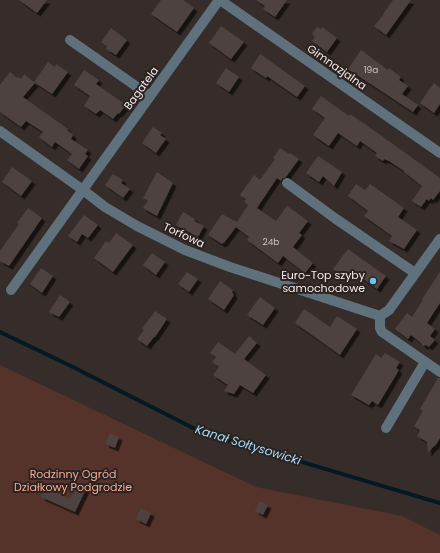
<svg xmlns="http://www.w3.org/2000/svg" width="440" height="553" viewBox="0 0 440 553" font-family="Poppins,sans-serif">
	<defs>
		<filter id="shadow"><feDropShadow dx="3.5" dy="3.5" stdDeviation="0" flood-color="#0009"/></filter>
	</defs>
	<rect width="100%" height="100%" fill="#362c29"/>
	<path fill="#55332a" d="M 0,365 L 256,487 L 402,516 L 440,535 L 440,553 L 0,553 Z"/>
	<g fill="none" stroke-linecap="round" stroke-linejoin="round">
		<path stroke="#031924" stroke-width="4" d="M 0,332 L 71,366 L 201,432 L 440,503"/>
	</g>
	<g fill="#4e423f" filter="url(#shadow)">
		<path d="M 19,0 L 47,0 L 37,13 Z"/>
		<path d="M 161,0 L 183,0 L 194,8 L 177,32 L 151,14 Z"/>
		<path d="M 256,0 L 287,0 L 275,17 L 263,9 L 265,6 Z"/>
		<path d="M 393,0 L 411,0 L 386,35 L 374,26 L 384,14 L 383,14 Z"/>
		<path d="M 221,26 L 244,42 L 231,59 L 209,43 Z"/>
		<path d="M 317,27 L 321,29 L 322,27 L 337,38 L 327,52 L 312,41 L 315,37 L 312,34 Z"/>
		<path d="M 111,28 L 127,40 L 116,55 L 106,49 L 107,47 L 101,42 Z"/>
		<path d="M 361,50 L 388,70 L 389,68 L 401,77 L 399,80 L 408,86 L 402,94 L 418,105 L 413,112 L 348,69 Z"/>
		<path d="M 260,54 L 305,86 L 297,97 L 267,76 L 266,78 L 251,68 Z"/>
		<path d="M 48,62 L 55,67 L 56,64 L 68,72 L 52,94 L 34,82 Z"/>
		<path d="M 226,68 L 239,77 L 229,92 L 216,83 Z"/>
		<path d="M 84,70 L 99,80 L 96,84 L 126,105 L 119,114 L 118,113 L 113,119 L 100,110 L 96,114 L 84,106 L 90,96 L 74,85 Z"/>
		<path d="M 10,72 L 17,78 L 18,77 L 21,79 L 24,74 L 35,83 L 23,97 L 68,129 L 67,130 L 73,135 L 71,139 L 88,150 L 85,154 L 88,156 L 79,169 L 67,160 L 72,154 L 55,142 L 52,147 L 39,137 L 43,132 L 26,121 L 21,127 L 0,112 L 0,85 Z"/>
		<path d="M 434,83 L 440,88 L 440,104 L 434,113 L 420,103 Z"/>
		<path d="M 321,96 L 349,116 L 350,114 L 379,134 L 440,178 L 440,191 L 433,200 L 431,198 L 429,201 L 427,199 L 421,207 L 412,201 L 422,186 L 404,172 L 404,171 L 389,161 L 384,159 L 383,161 L 375,156 L 377,153 L 360,141 L 357,146 L 338,133 L 329,146 L 313,135 L 325,118 L 312,109 Z"/>
		<path d="M 153,127 L 162,133 L 160,135 L 166,139 L 156,153 L 142,143 Z"/>
		<path d="M 280,148 L 289,154 L 290,153 L 299,159 L 286,177 L 282,179 L 281,181 L 277,178 L 257,208 L 276,221 L 287,206 L 308,221 L 299,233 L 302,235 L 293,247 L 313,263 L 305,273 L 283,256 L 278,263 L 247,240 L 249,237 L 236,227 L 224,243 L 223,243 L 222,244 L 208,235 L 222,214 L 237,222 L 248,205 L 244,202 L 246,199 L 240,195 L 254,175 L 260,180 L 275,159 L 273,158 Z"/>
		<path d="M 318,156 L 342,172 L 334,186 L 323,176 L 319,182 L 306,173 Z"/>
		<path d="M 12,167 L 32,181 L 21,196 L 2,182 Z"/>
		<path d="M 157,172 L 173,183 L 157,216 L 143,208 L 148,201 L 143,198 Z"/>
		<path d="M 113,174 L 123,180 L 121,183 L 130,189 L 123,198 L 105,185 Z"/>
		<path d="M 356,184 L 365,190 L 370,184 L 404,208 L 398,217 L 417,230 L 404,249 L 389,241 L 392,236 L 364,216 L 368,211 L 348,196 Z"/>
		<path d="M 28,208 L 42,218 L 9,266 L 0,261 L 0,251 L 19,224 L 17,223 Z"/>
		<path d="M 183,212 L 195,219 L 194,221 L 204,226 L 198,237 L 176,225 Z"/>
		<path d="M 84,215 L 98,225 L 88,238 L 82,234 L 77,242 L 68,236 Z"/>
		<path d="M 116,233 L 133,245 L 113,272 L 94,258 L 106,241 L 109,243 Z"/>
		<path d="M 348,249 L 386,276 L 377,289 L 351,270 L 345,278 L 333,269 Z"/>
		<path d="M 152,253 L 165,262 L 156,275 L 143,265 Z"/>
		<path d="M 41,268 L 53,276 L 42,293 L 30,284 Z"/>
		<path d="M 187,272 L 198,279 L 189,292 L 178,284 Z"/>
		<path d="M 440,272 L 440,303 L 427,323 L 435,329 L 430,336 L 435,340 L 429,347 L 426,345 L 423,346 L 421,343 L 411,335 L 408,339 L 395,329 L 407,313 L 412,317 L 423,300 L 422,299 Z"/>
		<path d="M 220,281 L 233,290 L 232,292 L 234,295 L 224,310 L 208,299 Z"/>
		<path d="M 60,295 L 70,302 L 59,317 L 49,312 Z"/>
		<path d="M 260,297 L 275,308 L 263,325 L 247,315 Z"/>
		<path d="M 304,309 L 330,327 L 337,316 L 357,329 L 340,355 L 295,323 Z"/>
		<path d="M 155,311 L 167,319 L 155,337 L 154,337 L 147,346 L 137,339 L 144,330 L 142,329 Z"/>
		<path d="M 249,336 L 257,343 L 244,359 L 266,375 L 253,393 L 240,385 L 234,394 L 224,391 L 228,385 L 213,375 L 219,367 L 212,362 L 216,357 L 210,353 L 218,342 L 235,354 Z"/>
		<path d="M 385,353 L 400,362 L 396,368 L 399,370 L 378,405 L 372,401 L 369,405 L 351,395 L 376,354 L 381,358 Z"/>
		<path d="M 438,378 L 440,378 L 440,438 L 435,446 L 434,446 L 428,453 L 427,442 L 417,436 L 420,430 L 414,426 L 423,411 L 420,409 Z"/>
		<path d="M 110,433 L 119,437 L 115,448 L 105,444 Z"/>
		<path d="M 78,483 L 87,487 L 75,512 L 41,497 L 46,488 L 70,499 Z"/>
		<path d="M 259,501 L 268,505 L 263,515 L 255,511 Z"/>
		<path d="M 141,508 L 151,513 L 146,524 L 136,519 Z"/>
	</g>
	<g fill="none" stroke-linecap="round" stroke-linejoin="round">
		<g stroke="#5f717c" stroke-width="10">
			<path d="M 220,0 L 440,153"/>
			<path d="M 70,40 L 150,96"/>
			<path d="M 0,131 L 83,190 L 105,207 L 137,226 L 185,250 L 230,267 L 380,316 L 389,310 L 440,239"/>
			<path d="M 287,183 L 336,219 L 415,273"/>
			<path d="M 11,290 L 219,0"/>
			<path d="M 380,316 L 380,328 L 382,332 L 440,372"/>
			<path d="M 386,428 L 425,362"/>
		</g>
	</g>
	<circle fill="#6ac3f1" stroke="#2c221f" stroke-width="1.5" cx="373" cy="281" r="4"/>
	<g text-anchor="middle" stroke-width="4" stroke-linejoin="round" paint-order="stroke">
		<g font-size="9" fill="#cac2bf">
			<text x="371" y="73">19a</text>
			<text x="271" y="245">24b</text>
		</g>
		<g font-size="11" fill="#f3ecea" stroke="#2c221f">
			<text transform="translate(337 67) rotate(35)" y="4">Gimnazjalna</text>
			<text transform="translate(141 88) rotate(-54)" y="4">Bagatela</text>
			<text transform="translate(184 235) rotate(25)" y="4">Torfowa</text>
		</g>
		<g font-size="11" fill="#f3ecea" stroke="#2c221f" text-anchor="end">
			<text x="365" y="279">Euro-Top szyby<tspan x="365" dy="13">samochodowe</tspan></text>
		</g>
		<g font-size="11" fill="#f4ac99" stroke="#2c221f">
			<text x="73" y="478">Rodzinny Ogród<tspan x="73" dy="13">Działkowy Podgrodzie</tspan></text>
		</g>
		<g font-size="12" font-style="italic" fill="#a3dbfa" stroke="#2c221f">
			<text transform="translate(248 445) rotate(17)" y="4">Kanał Sołtysowicki</text>
		</g>
	</g>
</svg>
